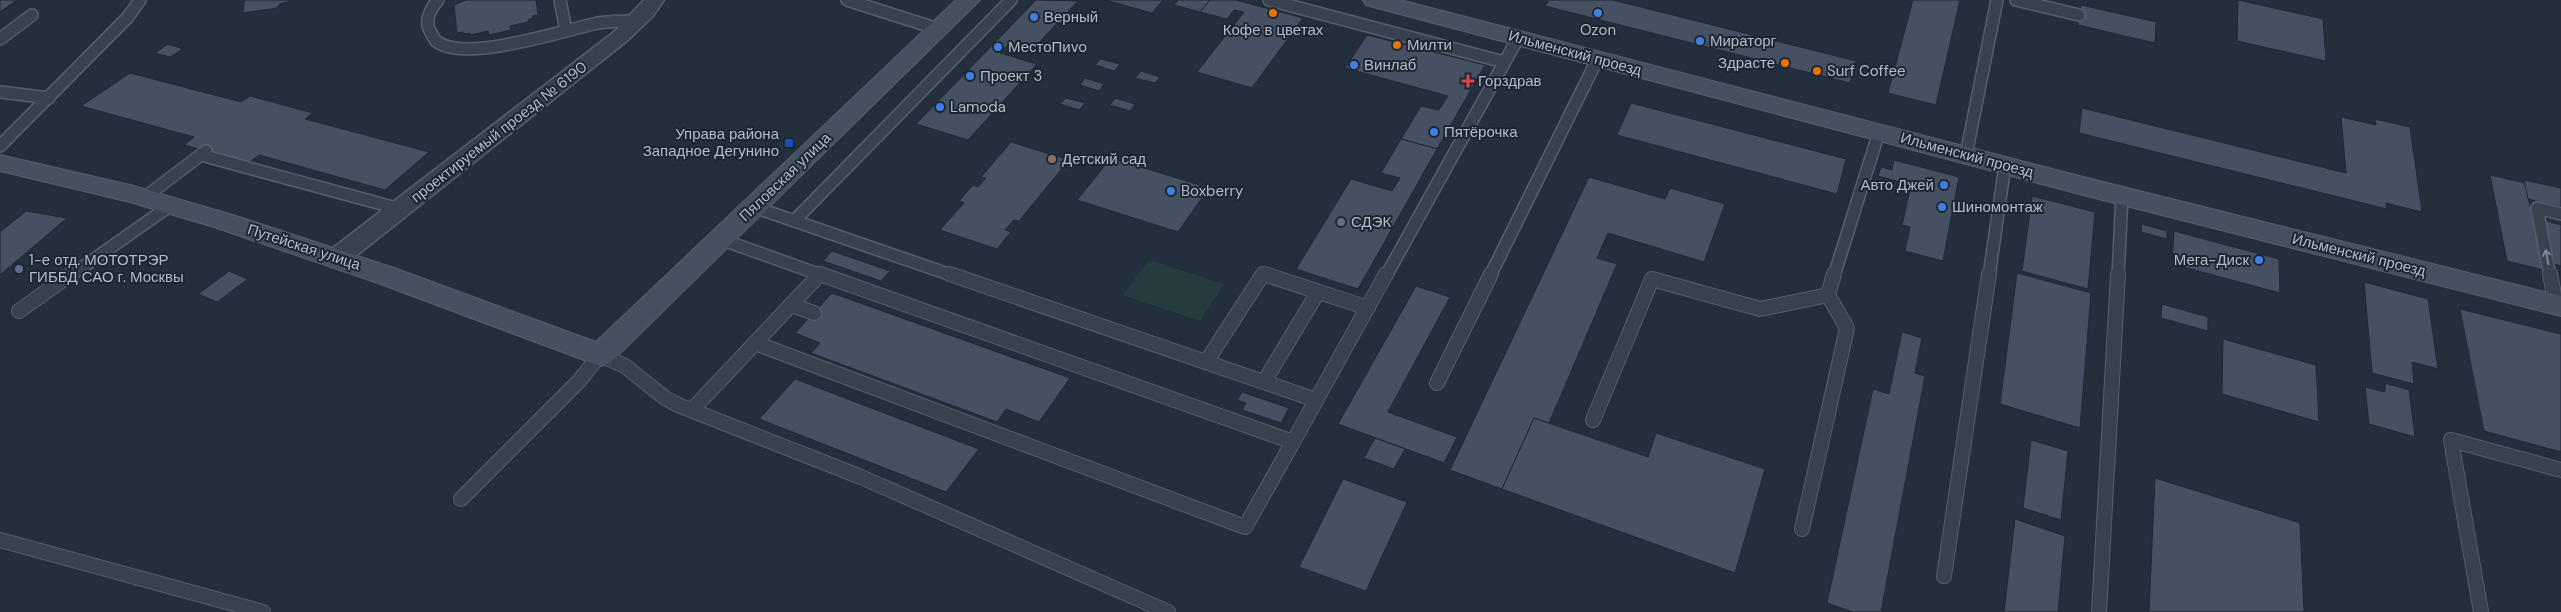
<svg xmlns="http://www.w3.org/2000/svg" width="2561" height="612" viewBox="0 0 2561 612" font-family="'DM Sans',sans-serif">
	<rect width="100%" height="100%" fill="#242f3e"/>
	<path fill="#263c3f" d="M 1149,260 L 1224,284 L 1200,321 L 1123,295 Z"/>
	<g fill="#455162" stroke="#1f2835">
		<path d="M 0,0 L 17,0 L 0,12 Z"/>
		<path d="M 244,0 L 290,0 L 290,1 L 280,4 L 277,8 L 243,13 Z"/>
		<path d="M 466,0 L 536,0 L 538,15 L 532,16 L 533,18 L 528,20 L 528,22 L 510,26 L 511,30 L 489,35 L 488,31 L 470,35 L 470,33 L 463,34 L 463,32 L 457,33 L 454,5 Z"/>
		<path d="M 1036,0 L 1078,1 L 1031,51 L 1009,44 L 1000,53 L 1037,64 L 968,140 L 916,124 Z"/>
		<path d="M 1105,0 L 1163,0 L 1152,13 Z"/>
		<path d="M 1178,0 L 1210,0 L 1200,12 L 1174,5 Z"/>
		<path d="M 1210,0 L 1236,0 L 1303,18 L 1252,88 L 1197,72 L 1244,12 L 1234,10 L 1227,19 L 1200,12 Z"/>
		<path d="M 1549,0 L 1613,0 L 1856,61 L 1850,83 L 1545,6 Z"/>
		<path d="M 1913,0 L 1960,0 L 1936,105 L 1888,93 Z"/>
		<path d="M 2238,0 L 2323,19 L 2326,61 L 2237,41 Z"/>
		<path d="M 2081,5 L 2156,22 L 2155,43 L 2078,25 Z"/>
		<path d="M 1367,35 L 1485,65 L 1437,149 L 1401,139 L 1421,106 L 1439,110 L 1448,96 L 1345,68 Z"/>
		<path d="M 168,44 L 183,49 L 170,57 L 155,53 Z"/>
		<path d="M 1101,59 L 1120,64 L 1114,71 L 1095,65 Z"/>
		<path d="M 1141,71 L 1160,77 L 1155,83 L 1135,78 Z"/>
		<path d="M 130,73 L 241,102 L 250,96 L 313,113 L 305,119 L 429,152 L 385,190 L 259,155 L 249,163 L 184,145 L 194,137 L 81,106 Z"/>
		<path d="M 1085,78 L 1104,84 L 1099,91 L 1080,85 Z"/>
		<path d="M 1066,98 L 1085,103 L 1079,110 L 1060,104 Z"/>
		<path d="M 1115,98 L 1135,104 L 1130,111 L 1110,105 Z"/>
		<path d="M 1631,103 L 1846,159 L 1837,194 L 1617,135 Z"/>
		<path d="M 2082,108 L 2346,173 L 2341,117 L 2376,125 L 2375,119 L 2410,127 L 2422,212 L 2386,203 L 2387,209 L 2079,133 Z"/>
		<path d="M 1401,139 L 1437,149 L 1358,289 L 1296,269 L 1351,179 L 1392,191 L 1400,178 L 1381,173 Z"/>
		<path d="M 1011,142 L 1069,160 L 1019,221 L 1014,220 L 1005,230 L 1011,232 L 997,249 L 940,230 L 964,203 L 959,201 L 973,185 L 978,187 L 986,178 L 981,177 Z"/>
		<path d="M 1111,158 L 1154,171 L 1209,188 L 1178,232 L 1077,200 Z"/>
		<path d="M 1894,160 L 1959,177 L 1943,261 L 1905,251 L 1910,227 L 1902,225 L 1911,185 L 1878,176 L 1881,167 L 1892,170 Z"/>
		<path d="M 2490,175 L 2525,183 L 2544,270 L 2507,261 Z"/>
		<path d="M 1589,177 L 1665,199 L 1670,188 L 1725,204 L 1704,262 L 1608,233 L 1597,258 L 1617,264 L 1549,423 L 1534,418 L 1502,489 L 1450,470 Z"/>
		<path d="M 2524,180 L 2561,188 L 2561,207 L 2528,199 Z"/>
		<path d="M 2032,196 L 2095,212 L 2088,289 L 2022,271 Z"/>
		<path d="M 26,211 L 67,218 L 0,275 L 0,232 Z"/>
		<path d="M 2543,220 L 2561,225 L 2561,266 L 2551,263 Z"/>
		<path d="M 2142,224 L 2167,231 L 2167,239 L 2141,232 Z"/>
		<path d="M 2174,231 L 2279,259 L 2280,293 L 2172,264 Z"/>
		<path d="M 832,251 L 890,271 L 881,281 L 823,261 Z"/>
		<path d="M 229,271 L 248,279 L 217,302 L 198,294 Z"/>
		<path d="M 2017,273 L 2091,293 L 2080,428 L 2000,404 Z"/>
		<path d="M 2364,282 L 2428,299 L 2438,369 L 2412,362 L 2414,384 L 2372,373 Z"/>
		<path d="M 1416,286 L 1450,297 L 1388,412 L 1457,437 L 1444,463 L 1338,424 Z"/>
		<path d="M 832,293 L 1070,378 L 1039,422 L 1006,409 L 997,422 L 811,353 L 820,343 L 795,333 Z"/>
		<path d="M 2162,304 L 2208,317 L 2208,331 L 2161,318 Z"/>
		<path d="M 2460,309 L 2561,334 L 2561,452 L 2484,431 Z"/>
		<path d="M 1902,332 L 1922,338 L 1915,373 L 1925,376 L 1881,612 L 1853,612 L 1827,603 L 1873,389 L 1889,394 Z"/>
		<path d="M 2223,339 L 2316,365 L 2319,422 L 2222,394 Z"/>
		<path d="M 795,379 L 979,449 L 946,492 L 759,419 Z"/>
		<path d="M 2385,383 L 2409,390 L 2415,437 L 2369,424 L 2365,387 L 2385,392 Z"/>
		<path d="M 1242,392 L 1289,408 L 1281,423 L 1242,410 L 1246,403 L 1237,400 Z"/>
		<path d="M 1534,418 L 1648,457 L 1656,433 L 1765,469 L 1735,573 L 1502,489 Z"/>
		<path d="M 1375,438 L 1405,449 L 1394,469 L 1364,458 Z"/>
		<path d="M 2031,440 L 2068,451 L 2061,520 L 2023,508 Z"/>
		<path d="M 2155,478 L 2300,523 L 2304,612 L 2149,612 Z"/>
		<path d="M 1343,479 L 1407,502 L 1366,591 L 1299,567 Z"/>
		<path d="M 2015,519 L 2065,536 L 2058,612 L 2004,612 Z"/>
	</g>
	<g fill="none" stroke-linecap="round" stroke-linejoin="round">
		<g stroke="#565f6c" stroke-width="14">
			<g id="lane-far1">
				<path d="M 438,0 C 431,8 424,21 430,31 C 432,34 434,39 436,41 C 464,64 564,30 598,23 C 610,21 623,21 636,21"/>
				<path d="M 560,0 L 566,31"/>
				<path d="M 847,0 L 938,29"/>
				<path d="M 1269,0 L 1504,62"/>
				<path d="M 2016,0 L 2079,15"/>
				<path d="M 0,39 L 32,15"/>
				<path d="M 0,92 L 49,98"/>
				<path d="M 0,146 L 128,17 L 140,0"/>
				<path d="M 201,155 L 400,209"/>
				<path d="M 1966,155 L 1997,0"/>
				<path d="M 144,198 L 206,151"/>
				<path d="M 754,207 L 954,276"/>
				<path d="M 794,221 L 1011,0"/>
				<path d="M 720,239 L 824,276"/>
				<path d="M 70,276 L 171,205"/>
				<path d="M 1262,276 L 1268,276"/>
				<path d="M 1386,276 L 1518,38"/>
				<path d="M 1490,276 L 1598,58"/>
				<path d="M 1834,276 L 1879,132"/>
				<path d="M 1989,276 L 2005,165"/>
				<path d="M 2118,276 L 2122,195"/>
				<path d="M 2550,276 L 2537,208 L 2561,214"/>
			</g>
		</g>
		<g stroke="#565f6c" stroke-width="16">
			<g id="lane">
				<path d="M 950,274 L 1316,400"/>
				<path d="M 1264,274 L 1368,308"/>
				<path d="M 2550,274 L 2556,305"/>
				<path d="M 791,305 L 814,313"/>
				<path d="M 19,311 L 71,274"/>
				<path d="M 755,343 L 1245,527 L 1293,442 L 820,274"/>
				<path d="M 1206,362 L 1263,274"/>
				<path d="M 1264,382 L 1318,292"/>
				<path d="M 1437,383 L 1491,274"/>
				<path d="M 692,410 L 819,275"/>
				<path d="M 1593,420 L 1652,279 L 1760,309 L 1828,295 L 1834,274"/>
				<path d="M 1293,442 L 1386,274"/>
				<path d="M 461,499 L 579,381 L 600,355 L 625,366 L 665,398 L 678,405 L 861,477 L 1168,612"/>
				<path d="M 1802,529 L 1847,328 L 1828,295"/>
				<path d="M 0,540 L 263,612"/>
				<path d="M 1944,576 L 1989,274"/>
				<path d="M 2099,612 L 2118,274"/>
				<path d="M 2481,612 L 2451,440 L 2561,470"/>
			</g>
		</g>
		<g stroke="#565f6c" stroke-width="3">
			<path id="street" d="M 644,0 L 664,0 L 653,16 L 628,40 L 347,263 L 338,266 L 329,263 L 326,257 L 329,251 L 614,32 Z"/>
		</g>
		<g stroke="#565f6c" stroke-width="2">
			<g id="secondary">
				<path d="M 956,0 L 980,0 L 610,363 L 600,366 L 378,283 L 217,228 L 130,202 L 0,171 L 0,155 L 130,185 L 236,216 L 397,269 L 596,342 Z"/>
				<path d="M 1363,0 L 1400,0 L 2091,179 L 2561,296 L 2561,316 L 2091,197 L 1366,5 Z"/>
			</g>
		</g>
		<use href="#lane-far1" stroke="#38414e" stroke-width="11"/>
		<use href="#lane" stroke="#38414e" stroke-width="14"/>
		<use href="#street" fill="#38414e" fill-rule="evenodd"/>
		<use href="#secondary" fill="#465061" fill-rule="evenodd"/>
	</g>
	<defs><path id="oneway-shaft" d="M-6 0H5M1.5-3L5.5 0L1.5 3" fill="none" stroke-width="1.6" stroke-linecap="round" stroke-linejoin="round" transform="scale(1.25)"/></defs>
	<use stroke="#7c8592" href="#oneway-shaft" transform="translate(2547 257) rotate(-101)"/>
	<g fill="#e8710a" stroke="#1d2633" stroke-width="2">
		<circle cx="1273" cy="13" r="5"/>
		<circle cx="1397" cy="45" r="5"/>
		<circle cx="1785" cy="63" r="5"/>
		<circle cx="1817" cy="71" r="5"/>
	</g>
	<g fill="#3f7fe0" stroke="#1d2633" stroke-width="2">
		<circle cx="1598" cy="13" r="5"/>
		<circle cx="1034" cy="17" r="5"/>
		<circle cx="1700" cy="41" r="5"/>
		<circle cx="998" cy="47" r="5"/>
		<circle cx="1354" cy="65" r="5"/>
		<circle cx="970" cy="76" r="5"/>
		<circle cx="940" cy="107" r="5"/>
		<circle cx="1434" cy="132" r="5"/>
		<circle cx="1944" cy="185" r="5"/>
		<circle cx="1171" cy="191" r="5"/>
		<circle cx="1942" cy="207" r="5"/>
		<circle cx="2259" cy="260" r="5"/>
	</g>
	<path fill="#e0444e" stroke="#1d2633" stroke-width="2" d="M1465.5 73.5h5v5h5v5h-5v5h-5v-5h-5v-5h5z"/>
	<rect fill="#1a4fb4" stroke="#1d2633" stroke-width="2" x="784" y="138" width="10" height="10" rx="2.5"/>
	<circle fill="#8d6e63" stroke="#1d2633" stroke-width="2" cx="1052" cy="159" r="5"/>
	<g fill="#5c6f8a" stroke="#1d2633" stroke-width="2">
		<circle cx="1341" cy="222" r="5"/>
		<circle cx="19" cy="269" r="5"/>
	</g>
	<g text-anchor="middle" stroke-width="4" stroke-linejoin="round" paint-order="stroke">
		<g font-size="15" fill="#b4bcc9" stroke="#1d2633" text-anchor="start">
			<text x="1044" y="22">Верный</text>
			<text x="1273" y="35" text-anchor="middle">Кофе в цветах</text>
			<text x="1598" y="35" text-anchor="middle">Ozon</text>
			<text x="1710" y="46">Мираторг</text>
			<text x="1407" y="50">Милти</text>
			<text x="1008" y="52">МестоПиvo</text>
			<text x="1775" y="68" text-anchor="end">Здрасте</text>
			<text x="1364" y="70">Винлаб</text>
			<text x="1827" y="76">Surf Coffee</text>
			<text x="980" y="81">Проект 3</text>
			<text x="1478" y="86">Горздрав</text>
			<text x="950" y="112">Lamoda</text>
			<text x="1444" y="137">Пятёрочка</text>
			<text x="779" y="139" text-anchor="end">Управа района<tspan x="779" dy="17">Западное Дегунино</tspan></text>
			<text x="1062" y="164">Детский сад</text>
			<text x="1934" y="190" text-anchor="end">Авто Джей</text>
			<text x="1181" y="196">Boxberry</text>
			<text x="1952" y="212">Шиномонтаж</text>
			<text x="1351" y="227">СДЭК</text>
			<text x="29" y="265">1-е отд. МОТОТРЭР<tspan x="29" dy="17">ГИББД САО г. Москвы</tspan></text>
			<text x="2249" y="265" text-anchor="end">Мега-Диск</text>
		</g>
		<g font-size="15" fill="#b4bcc9" stroke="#1d2633">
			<text transform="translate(1575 53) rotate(15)" y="5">Ильменский проезд</text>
			<text transform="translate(499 132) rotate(-38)" y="5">проектируемый проезд № 6190</text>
			<text transform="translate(1967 155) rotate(15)" y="5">Ильменский проезд</text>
			<text transform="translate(785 177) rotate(-44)" y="5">Пяловская улица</text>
			<text transform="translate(304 247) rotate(18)" y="5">Путейская улица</text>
			<text transform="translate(2359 255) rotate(14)" y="5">Ильменский проезд</text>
		</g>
	</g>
</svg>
